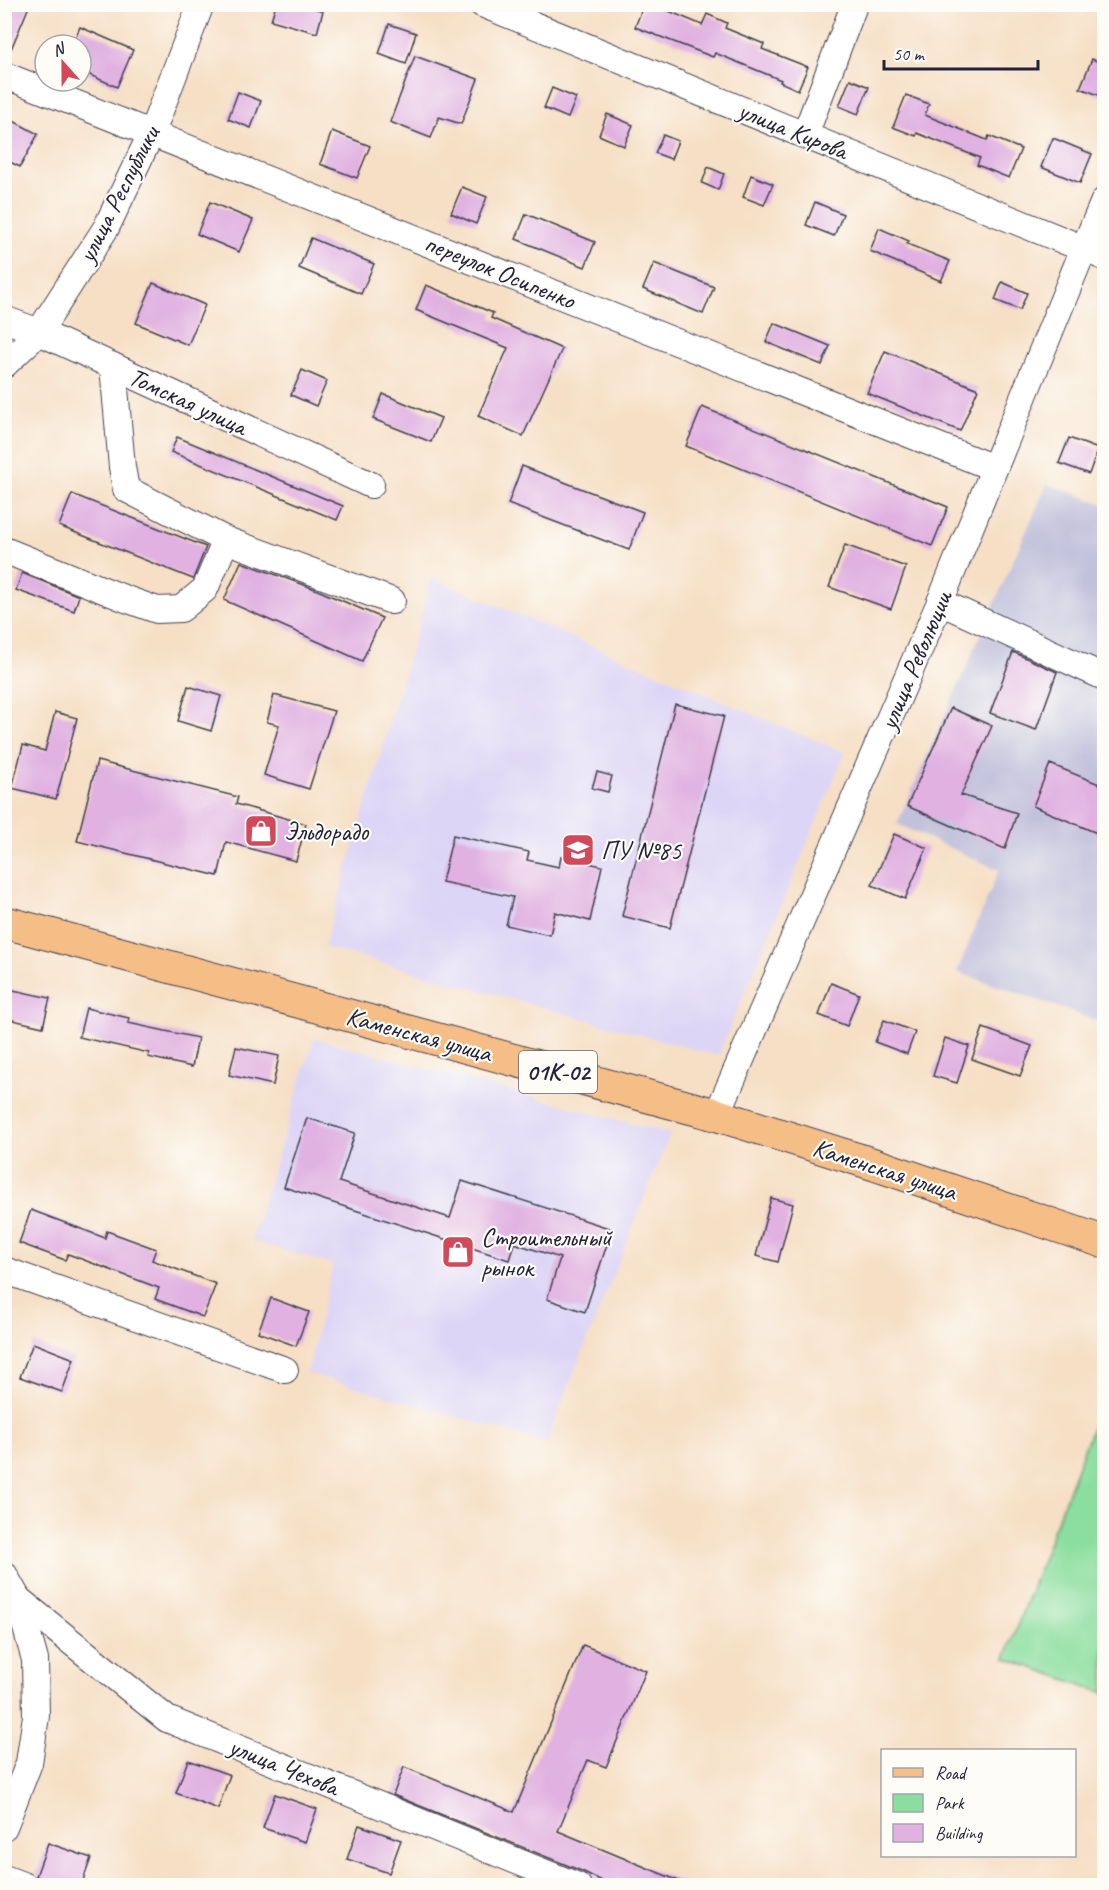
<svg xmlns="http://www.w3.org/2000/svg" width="1109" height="1890" viewBox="0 0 1109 1890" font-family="Caveat,sans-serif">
	<rect width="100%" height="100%" fill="#fdfcf7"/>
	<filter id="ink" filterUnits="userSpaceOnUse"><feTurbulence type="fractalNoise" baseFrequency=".0167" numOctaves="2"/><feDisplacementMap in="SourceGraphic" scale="12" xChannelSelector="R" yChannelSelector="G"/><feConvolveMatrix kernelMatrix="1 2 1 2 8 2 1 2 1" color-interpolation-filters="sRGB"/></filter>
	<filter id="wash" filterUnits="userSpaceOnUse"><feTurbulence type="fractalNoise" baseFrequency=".008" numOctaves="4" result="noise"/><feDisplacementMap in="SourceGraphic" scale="24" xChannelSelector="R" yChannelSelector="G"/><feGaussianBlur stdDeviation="1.35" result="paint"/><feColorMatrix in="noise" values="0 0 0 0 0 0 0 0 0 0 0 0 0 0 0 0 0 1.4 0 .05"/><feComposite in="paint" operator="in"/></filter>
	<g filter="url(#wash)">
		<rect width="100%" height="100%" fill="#f6dfc5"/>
		<g fill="#ddd5f6">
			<path d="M 432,578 L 845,753 L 718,1056 L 324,947 Z"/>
			<path d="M 314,1038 L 670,1134 L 546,1443 L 307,1373 L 333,1265 L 251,1240 Z"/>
		</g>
		<path fill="#c2c1dc" d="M 1047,484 L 1104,504 L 1104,1023 L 957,972 L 999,870 L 897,824 Z"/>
		<path fill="#8bde9f" stroke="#56806d" stroke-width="1.5" d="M 1104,1397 L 1104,1693 L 1005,1658 Z"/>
		<g id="blocks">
			<g fill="#e0b1e1">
				<path d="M 4,4 L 30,4 L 6,61 L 4,60 Z"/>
				<path d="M 276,4 L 300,4 L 323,11 L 317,33 L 271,20 Z"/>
				<path d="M 644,4 L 652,4 L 702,25 L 707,14 L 727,23 L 725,28 L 764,44 L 762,49 L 808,67 L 798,90 L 780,82 L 781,80 L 715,53 L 713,57 L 635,27 Z"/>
				<path d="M 389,24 L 416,33 L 406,64 L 379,54 Z"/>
				<path d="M 80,27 L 133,50 L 117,87 L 81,71 L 81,45 L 72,45 Z"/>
				<path d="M 415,56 L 478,79 L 461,124 L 439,117 L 431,138 L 390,122 Z"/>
				<path d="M 1092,59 L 1104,64 L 1104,97 L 1080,88 Z"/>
				<path d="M 850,79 L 869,87 L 858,114 L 839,106 Z"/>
				<path d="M 552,88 L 576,98 L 568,118 L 544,108 Z"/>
				<path d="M 238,92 L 261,101 L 251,128 L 228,119 Z"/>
				<path d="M 906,95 L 929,104 L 925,115 L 987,140 L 989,136 L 1021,149 L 1009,178 L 977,165 L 980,158 L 917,133 L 916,136 L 893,127 Z"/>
				<path d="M 607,114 L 633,125 L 624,146 L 599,135 Z"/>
				<path d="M 4,116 L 38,134 L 20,167 L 4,159 Z"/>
				<path d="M 332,131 L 370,146 L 357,178 L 320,164 Z"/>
				<path d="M 663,135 L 678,141 L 671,159 L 655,153 Z"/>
				<path d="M 1053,138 L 1092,154 L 1080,183 L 1041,167 Z"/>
				<path d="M 708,167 L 724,174 L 718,190 L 702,183 Z"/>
				<path d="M 751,175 L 773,184 L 764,205 L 743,197 Z"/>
				<path d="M 462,187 L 487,197 L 476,224 L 451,213 Z"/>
				<path d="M 210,202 L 253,220 L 239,252 L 197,234 Z"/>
				<path d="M 815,202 L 843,214 L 834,236 L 806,225 Z"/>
				<path d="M 526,214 L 595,242 L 585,267 L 516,239 Z"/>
				<path d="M 879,228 L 909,241 L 907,244 L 950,261 L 941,281 L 870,251 Z"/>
				<path d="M 311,238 L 374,264 L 361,294 L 299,268 Z"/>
				<path d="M 654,263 L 714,287 L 703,314 L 643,289 Z"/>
				<path d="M 1002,282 L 1027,293 L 1020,310 L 995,300 Z"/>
				<path d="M 153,283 L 205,305 L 188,345 L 136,323 Z"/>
				<path d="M 426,285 L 493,313 L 491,318 L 562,349 L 523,436 L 478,416 L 508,348 L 416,310 Z"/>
				<path d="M 774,323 L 830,346 L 822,365 L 766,342 Z"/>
				<path d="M 885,351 L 978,389 L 960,431 L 867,393 Z"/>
				<path d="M 302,370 L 327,381 L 316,406 L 291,395 Z"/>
				<path d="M 383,394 L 441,418 L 431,442 L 373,419 Z"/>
				<path d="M 702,407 L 948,507 L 932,546 L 686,446 Z"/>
				<path d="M 177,437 L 343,506 L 337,520 L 171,452 Z"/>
				<path d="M 1069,438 L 1098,449 L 1089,474 L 1059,463 Z"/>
				<path d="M 522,466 L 643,512 L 629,550 L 508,504 Z"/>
				<path d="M 72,494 L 206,547 L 193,579 L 59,526 Z"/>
				<path d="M 845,545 L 906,567 L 891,609 L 829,587 Z"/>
				<path d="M 241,562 L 315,589 L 382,618 L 362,661 L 224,600 Z"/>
				<path d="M 22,573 L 79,596 L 74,611 L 16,590 Z"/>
				<path d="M 1013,652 L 1057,672 L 1036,730 L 990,713 Z"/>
				<path d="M 188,686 L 221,696 L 211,731 L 178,721 Z"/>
				<path d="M 274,695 L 334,711 L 309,789 L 264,775 L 279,725 L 267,722 Z"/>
				<path d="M 675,704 L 724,716 L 670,928 L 622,916 Z"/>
				<path d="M 951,708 L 992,726 L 961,795 L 1017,813 L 1005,849 L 907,806 Z"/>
				<path d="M 55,712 L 77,718 L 56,799 L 12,788 L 23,745 L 45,751 Z"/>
				<path d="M 97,761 L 238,797 L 236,804 L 306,824 L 296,861 L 226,842 L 218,876 L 77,841 Z"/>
				<path d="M 1050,764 L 1104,786 L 1104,836 L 1033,806 Z"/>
				<path d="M 597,772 L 612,776 L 608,792 L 592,788 Z"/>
				<path d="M 894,834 L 927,848 L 905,899 L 872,885 Z"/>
				<path d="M 453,835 L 529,852 L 527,860 L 559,867 L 561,857 L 602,866 L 590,921 L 555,912 L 550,935 L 506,925 L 513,897 L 442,882 Z"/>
				<path d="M 831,983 L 859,994 L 847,1026 L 819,1015 Z"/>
				<path d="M 4,988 L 50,998 L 43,1027 L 4,1018 Z"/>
				<path d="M 86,1008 L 129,1018 L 128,1023 L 198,1038 L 192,1067 L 148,1057 L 149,1053 L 79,1037 Z"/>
				<path d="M 884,1020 L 915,1032 L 907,1054 L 875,1042 Z"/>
				<path d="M 983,1028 L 1032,1046 L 1020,1076 L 972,1059 Z"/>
				<path d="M 945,1038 L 969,1046 L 957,1083 L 933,1076 Z"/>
				<path d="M 236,1047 L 279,1056 L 273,1085 L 229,1075 Z"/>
				<path d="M 307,1118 L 355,1133 L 339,1182 L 450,1218 L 462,1181 L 612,1229 L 585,1312 L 547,1299 L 560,1258 L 514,1243 L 509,1260 L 284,1187 Z"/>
				<path d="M 771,1198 L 793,1204 L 778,1262 L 756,1256 Z"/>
				<path d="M 31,1210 L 105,1238 L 107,1231 L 156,1249 L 152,1260 L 216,1284 L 203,1317 L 155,1299 L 159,1288 L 68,1254 L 65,1260 L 19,1243 Z"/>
				<path d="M 271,1298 L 309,1312 L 296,1346 L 258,1332 Z"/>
				<path d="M 33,1343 L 74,1359 L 62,1392 L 20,1377 Z"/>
				<path d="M 583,1645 L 646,1671 L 606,1767 L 588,1760 L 558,1831 L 691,1886 L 612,1886 L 584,1872 L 393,1795 L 404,1767 L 514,1812 Z"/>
				<path d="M 188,1760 L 230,1775 L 218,1809 L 176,1793 Z"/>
				<path d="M 275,1794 L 317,1809 L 305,1842 L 263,1828 Z"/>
				<path d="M 359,1825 L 401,1840 L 389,1873 L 347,1859 Z"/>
				<path d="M 48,1843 L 91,1858 L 81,1886 L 61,1886 L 36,1876 Z"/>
			</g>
		</g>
	</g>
	<g filter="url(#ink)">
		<use href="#blocks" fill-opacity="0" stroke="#423e50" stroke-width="1.5"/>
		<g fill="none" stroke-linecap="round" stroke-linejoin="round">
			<g stroke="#423e50" stroke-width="28">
				<g id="minor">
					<path d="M 482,4 L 1104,257"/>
					<path d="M 4,75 L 994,468"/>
					<path d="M 805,135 L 853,8"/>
					<path d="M 4,319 L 39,332 L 371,485"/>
					<path d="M 4,365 L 39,332 L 106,228 L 152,132 L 201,4"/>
					<path d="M 113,366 L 122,467 L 126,489 L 226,540 L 392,601"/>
					<path d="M 4,550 L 126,599 L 157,610 L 181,609 L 205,589 L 226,540"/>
					<path d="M 940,602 L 1104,677"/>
					<path d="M 717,1115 L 940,602 L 1084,248 L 1104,201"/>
					<path d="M 4,1270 L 285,1370"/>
					<path d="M 4,1574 L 18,1599 L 35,1660 L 36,1716 L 29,1763 L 4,1827"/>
					<path d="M 18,1599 L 167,1719 L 578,1886"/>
					<path d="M 4,1878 L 25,1886"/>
				</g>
			</g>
			<g stroke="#423e50" stroke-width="34">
				<path id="major" d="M 4,922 L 717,1115 L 876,1165 L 1104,1242"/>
			</g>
			<use href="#minor" stroke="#fff" stroke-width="26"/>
			<use href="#major" stroke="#f6be87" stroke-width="32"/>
		</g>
	</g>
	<defs>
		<g id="shop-square" transform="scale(1.725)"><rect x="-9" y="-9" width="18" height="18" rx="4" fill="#d1495b" stroke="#fdfcf7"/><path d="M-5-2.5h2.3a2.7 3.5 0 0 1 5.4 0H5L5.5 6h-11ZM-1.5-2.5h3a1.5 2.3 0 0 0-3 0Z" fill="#fff"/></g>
		<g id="university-square" transform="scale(1.725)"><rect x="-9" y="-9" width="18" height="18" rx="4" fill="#d1495b" stroke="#fdfcf7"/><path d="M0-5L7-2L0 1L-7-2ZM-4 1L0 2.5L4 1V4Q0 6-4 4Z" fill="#fff"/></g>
	</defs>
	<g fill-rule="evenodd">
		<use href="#shop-square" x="261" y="831"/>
		<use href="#university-square" x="578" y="850"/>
		<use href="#shop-square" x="458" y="1252"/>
	</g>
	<g text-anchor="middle" stroke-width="4.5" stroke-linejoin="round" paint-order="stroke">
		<rect fill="#fdfcf7" stroke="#646373" stroke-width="1.5" x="519" y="1051" width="78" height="42" rx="4.5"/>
		<g font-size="24" font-weight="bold" fill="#22223b">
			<text x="558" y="1080">01К-02</text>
		</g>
		<g font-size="26" fill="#22223b" stroke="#fdfcf7">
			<text transform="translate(793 130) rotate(22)" y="9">улица Кирова</text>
			<text transform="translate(118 194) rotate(-63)" y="9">улица Республики</text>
			<text transform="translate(500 271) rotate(22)" y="9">переулок Осипенко</text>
			<text transform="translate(188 401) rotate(25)" y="9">Томская улица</text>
			<text transform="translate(915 660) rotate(-67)" y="9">улица Революции</text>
			<text transform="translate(419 1034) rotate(15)" y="9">Каменская улица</text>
			<text transform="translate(885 1169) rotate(18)" y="9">Каменская улица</text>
			<text transform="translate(284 1766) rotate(22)" y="9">улица Чехова</text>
		</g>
		<g font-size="26" fill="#22223b" stroke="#fdfcf7" text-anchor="start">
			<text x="284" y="840">Эльдорадо</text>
			<text x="601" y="859">ПУ №85</text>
			<text x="481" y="1246">Строительный<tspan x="481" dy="30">рынок</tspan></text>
		</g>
	</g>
	<rect width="1109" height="1890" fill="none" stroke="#fdfcf7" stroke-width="24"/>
	<rect x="881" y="1749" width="195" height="108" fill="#fdfcf7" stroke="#a5a5ac" stroke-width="1.5"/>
	<rect x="893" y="1768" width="30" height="9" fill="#f6be87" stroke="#a5a5ac" stroke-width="1.5"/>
	<text x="935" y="1779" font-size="18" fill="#22223b">Road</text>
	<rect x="893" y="1794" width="30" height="18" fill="#8bde9f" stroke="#a5a5ac" stroke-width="1.5"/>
	<text x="935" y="1809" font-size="18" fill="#22223b">Park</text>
	<rect x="893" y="1824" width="30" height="18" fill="#e0b1e1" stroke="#a5a5ac" stroke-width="1.5"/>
	<text x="935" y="1839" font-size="18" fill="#22223b">Building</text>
	<g transform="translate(63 63) rotate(339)"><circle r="28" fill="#fdfcf7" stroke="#a5a5ac" stroke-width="1.5"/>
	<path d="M0-4.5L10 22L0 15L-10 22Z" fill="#d1495b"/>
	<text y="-9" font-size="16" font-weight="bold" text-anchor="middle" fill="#22223b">N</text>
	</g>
	<path d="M884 60v9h154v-9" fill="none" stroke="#22223b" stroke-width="3"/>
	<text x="893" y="60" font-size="18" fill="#22223b" stroke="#fdfcf7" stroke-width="4.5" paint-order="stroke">50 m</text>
</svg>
